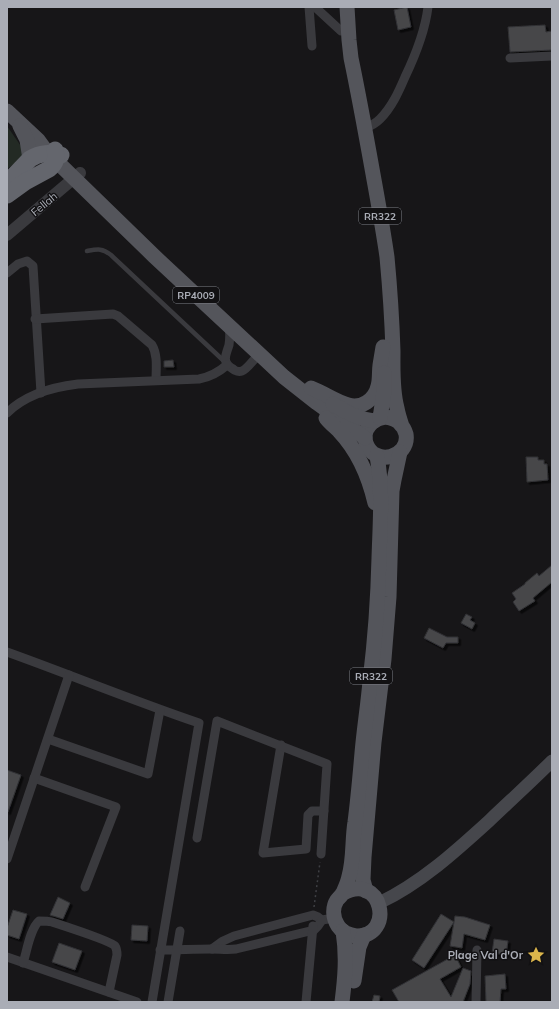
<svg xmlns="http://www.w3.org/2000/svg" width="559" height="1009" viewBox="0 0 559 1009" font-family="Mulish,sans-serif">
	<defs>
		<filter id="shadow"><feDropShadow dx="2.5" dy="2.5" stdDeviation="0" flood-color="#0009"/></filter>
	</defs>
	<rect width="100%" height="100%" fill="#171618"/>
	<path fill="#232a24" d="M 7,126 L 23,149 L 22,158 L 7,169 Z"/>
	<g fill="#46474a" stroke="#313134" filter="url(#shadow)">
		<path d="M 407,7 L 411,27 L 398,30 L 394,10 Z"/>
		<path d="M 545,25 L 546,32 L 552,31 L 552,50 L 510,52 L 508,27 Z"/>
		<path d="M 173,360 L 174,367 L 164,367 L 164,361 Z"/>
		<path d="M 526,457 L 538,457 L 538,460 L 544,460 L 544,464 L 547,464 L 548,480 L 527,482 Z"/>
		<path d="M 552,565 L 552,582 L 533,598 L 535,601 L 519,611 L 513,602 L 516,599 L 512,593 L 525,584 L 525,583 L 537,573 L 539,576 Z"/>
		<path d="M 466,614 L 472,617 L 470,620 L 475,623 L 472,629 L 461,623 Z"/>
		<path d="M 429,628 L 447,637 L 458,637 L 458,643 L 446,643 L 443,648 L 424,638 Z"/>
		<path d="M 7,770 L 21,775 L 8,812 L 7,812 Z"/>
		<path d="M 58,897 L 70,903 L 63,919 L 50,915 Z"/>
		<path d="M 13,910 L 27,914 L 19,939 L 7,935 L 7,928 Z"/>
		<path d="M 441,914 L 454,922 L 424,968 L 412,960 Z"/>
		<path d="M 455,916 L 465,917 L 490,925 L 485,940 L 464,934 L 462,948 L 450,946 Z"/>
		<path d="M 132,925 L 148,926 L 147,941 L 131,940 Z"/>
		<path d="M 494,939 L 508,941 L 506,955 L 492,953 Z"/>
		<path d="M 59,943 L 82,951 L 75,970 L 52,962 Z"/>
		<path d="M 455,955 L 461,967 L 440,979 L 451,997 L 463,968 L 471,971 L 470,984 L 463,1002 L 399,1002 L 392,990 Z"/>
		<path d="M 505,974 L 506,989 L 501,989 L 500,1002 L 486,1002 L 485,976 Z"/>
		<path d="M 374,995 L 380,996 L 379,1002 L 372,1002 Z"/>
	</g>
	<g fill="none" stroke-linecap="round" stroke-linejoin="round">
		<path stroke="#3e3f43" stroke-width="1.5" stroke-dasharray="2 3" stroke-linecap="butt" d="M 314,907 L 320,862"/>
		<path stroke="#3a3a3e" stroke-width="4.5" d="M 87,251 C 98,249 102,248 111,255 L 225,362"/>
		<g stroke="#3a3a3e" stroke-width="9">
			<path d="M 309,7 L 312,46"/>
			<path d="M 315,7 L 341,31"/>
			<path d="M 510,58 L 552,56"/>
			<path d="M 365,128 C 371,126 376,123 380,119 C 392,107 399,91 405,77 C 416,54 425,32 428,7"/>
			<path d="M 7,273 L 18,264 L 27,261 L 33,266 L 41,393"/>
			<path d="M 35,319 L 113,314 L 118,316 L 152,345 C 158,355 156,369 156,380"/>
			<path d="M 229,326 C 230,332 230,338 229,345 C 226,355 221,362 233,369 C 235,371 239,372 242,371 C 248,369 254,358 260,354"/>
			<path d="M 7,413 C 25,395 53,387 78,384 L 199,379 C 210,377 219,372 227,365"/>
			<path d="M 7,652 C 71,675 134,701 199,723 L 152,1002"/>
			<path d="M 48,739 L 148,774 L 160,710"/>
			<path d="M 281,745 L 263,853 L 306,849 L 308,815 L 312,811 L 324,811"/>
			<path d="M 34,778 L 116,807 L 85,887"/>
			<path d="M 197,838 L 217,721 L 327,764 L 321,854"/>
			<path d="M 7,859 L 69,675"/>
			<path d="M 212,949 L 223,941 L 234,936 L 313,915 L 318,917 L 322,920 L 328,919"/>
			<path d="M 160,950 C 177,950 194,949 211,949 C 220,949 228,950 236,949 L 314,930 L 318,926 L 322,920"/>
			<path d="M 7,957 L 137,1002"/>
			<path d="M 23,963 C 27,951 30,929 39,921 C 44,921 48,921 52,922 C 61,925 111,941 115,946 C 117,949 117,952 117,955 L 109,992"/>
			<path d="M 168,1002 L 180,931"/>
			<path d="M 306,1002 L 313,926"/>
			<path d="M 476,1002 L 477,950"/>
		</g>
		<path stroke="#3a3a3e" stroke-width="12" d="M 7,235 L 80,173"/>
		<path stroke="#46474c" stroke-width="13" d="M 379,903 C 421,883 456,851 490,820 C 511,800 532,781 552,761"/>
		<g stroke="#54555b" stroke-width="15">
			<path d="M 347,7 L 349,40 L 351,58 C 359,96 366,135 373,174 C 378,202 383,229 387,257 C 390,289 392,320 393,351 C 393,370 392,390 397,408 C 398,414 400,420 402,426 C 404,428 405,431 406,434 C 410,458 374,467 366,443 C 361,428 378,412 393,419 C 397,420 400,423 402,426"/>
			<path d="M 7,111 L 38,140 L 46,151 L 154,256 L 284,377 L 317,403 L 365,438"/>
			<path d="M 20,126 L 27,140 L 30,159"/>
			<path d="M 311,388 C 324,393 335,401 348,405 C 361,409 375,400 378,386 C 380,380 379,372 380,365 C 381,359 382,353 383,347"/>
			<path d="M 333,404 C 345,412 359,419 374,421"/>
			<path d="M 326,418 C 330,423 335,427 339,431 C 358,451 369,477 375,503"/>
			<path d="M 380,418 L 384,392 L 384,373"/>
			<path d="M 366,891 L 363,880 L 364,857 L 374,742 L 384,659 L 389,597 L 392,491 L 394,480 L 400,452"/>
			<path d="M 342,894 C 382,870 396,937 356,936 C 349,935 342,932 338,926 C 333,918 332,908 337,900 C 339,898 341,896 343,893 C 345,888 348,882 349,876 C 354,859 352,840 355,822 C 358,799 360,776 362,753 C 364,729 368,705 370,681 C 375,640 378,599 379,558 C 380,524 383,489 377,456"/>
			<path d="M 354,981 L 359,947 L 364,935"/>
			<path d="M 342,1002 C 345,978 347,956 343,931"/>
		</g>
		<g stroke="#64666d" stroke-width="17">
			<path d="M 7,183 L 30,159 C 41,152 50,153 61,155"/>
			<path d="M 7,195 L 25,182 L 49,169 C 56,163 57,158 55,150"/>
		</g>
	</g>
	<defs>
		<g id="sight-bare" transform="scale(1.38)"><path d="M0-6L1.8-2.2L6-1.7L2.9 1.2L3.7 5.4L0 3.3L-3.7 5.4L-2.9 1.2L-6-1.7L-1.8-2.2Z" fill="#dbb54b" stroke="#121113" stroke-width="2.5" paint-order="stroke"/></g>
	</defs>
	<g fill-rule="evenodd">
		<use href="#sight-bare" x="536" y="955"/>
	</g>
	<g text-anchor="middle" stroke-width="3" stroke-linejoin="round" paint-order="stroke">
		<g fill="#121113" stroke="#7c7e85" stroke-width="1">
			<rect x="359" y="208" width="42" height="16" rx="3"/>
			<rect x="173" y="287" width="46" height="16" rx="3"/>
			<rect x="350" y="668" width="42" height="16" rx="3"/>
		</g>
		<g font-size="10" font-weight="bold" fill="#aaadb6">
			<text x="380" y="220">RR322</text>
			<text x="196" y="299">RP4009</text>
			<text x="371" y="680">RR322</text>
		</g>
		<g font-size="11" fill="#aaadb6" stroke="#121113">
			<text transform="translate(44 204) rotate(-40)" y="4">Fellah</text>
		</g>
		<g font-size="11" font-weight="bold" fill="#aaadb6" stroke="#121113" text-anchor="end">
			<text x="523" y="959">Plage Val d'Or</text>
		</g>
	</g>
	<rect width="559" height="1009" fill="none" stroke="#aaadb6" stroke-width="16"/>
</svg>
